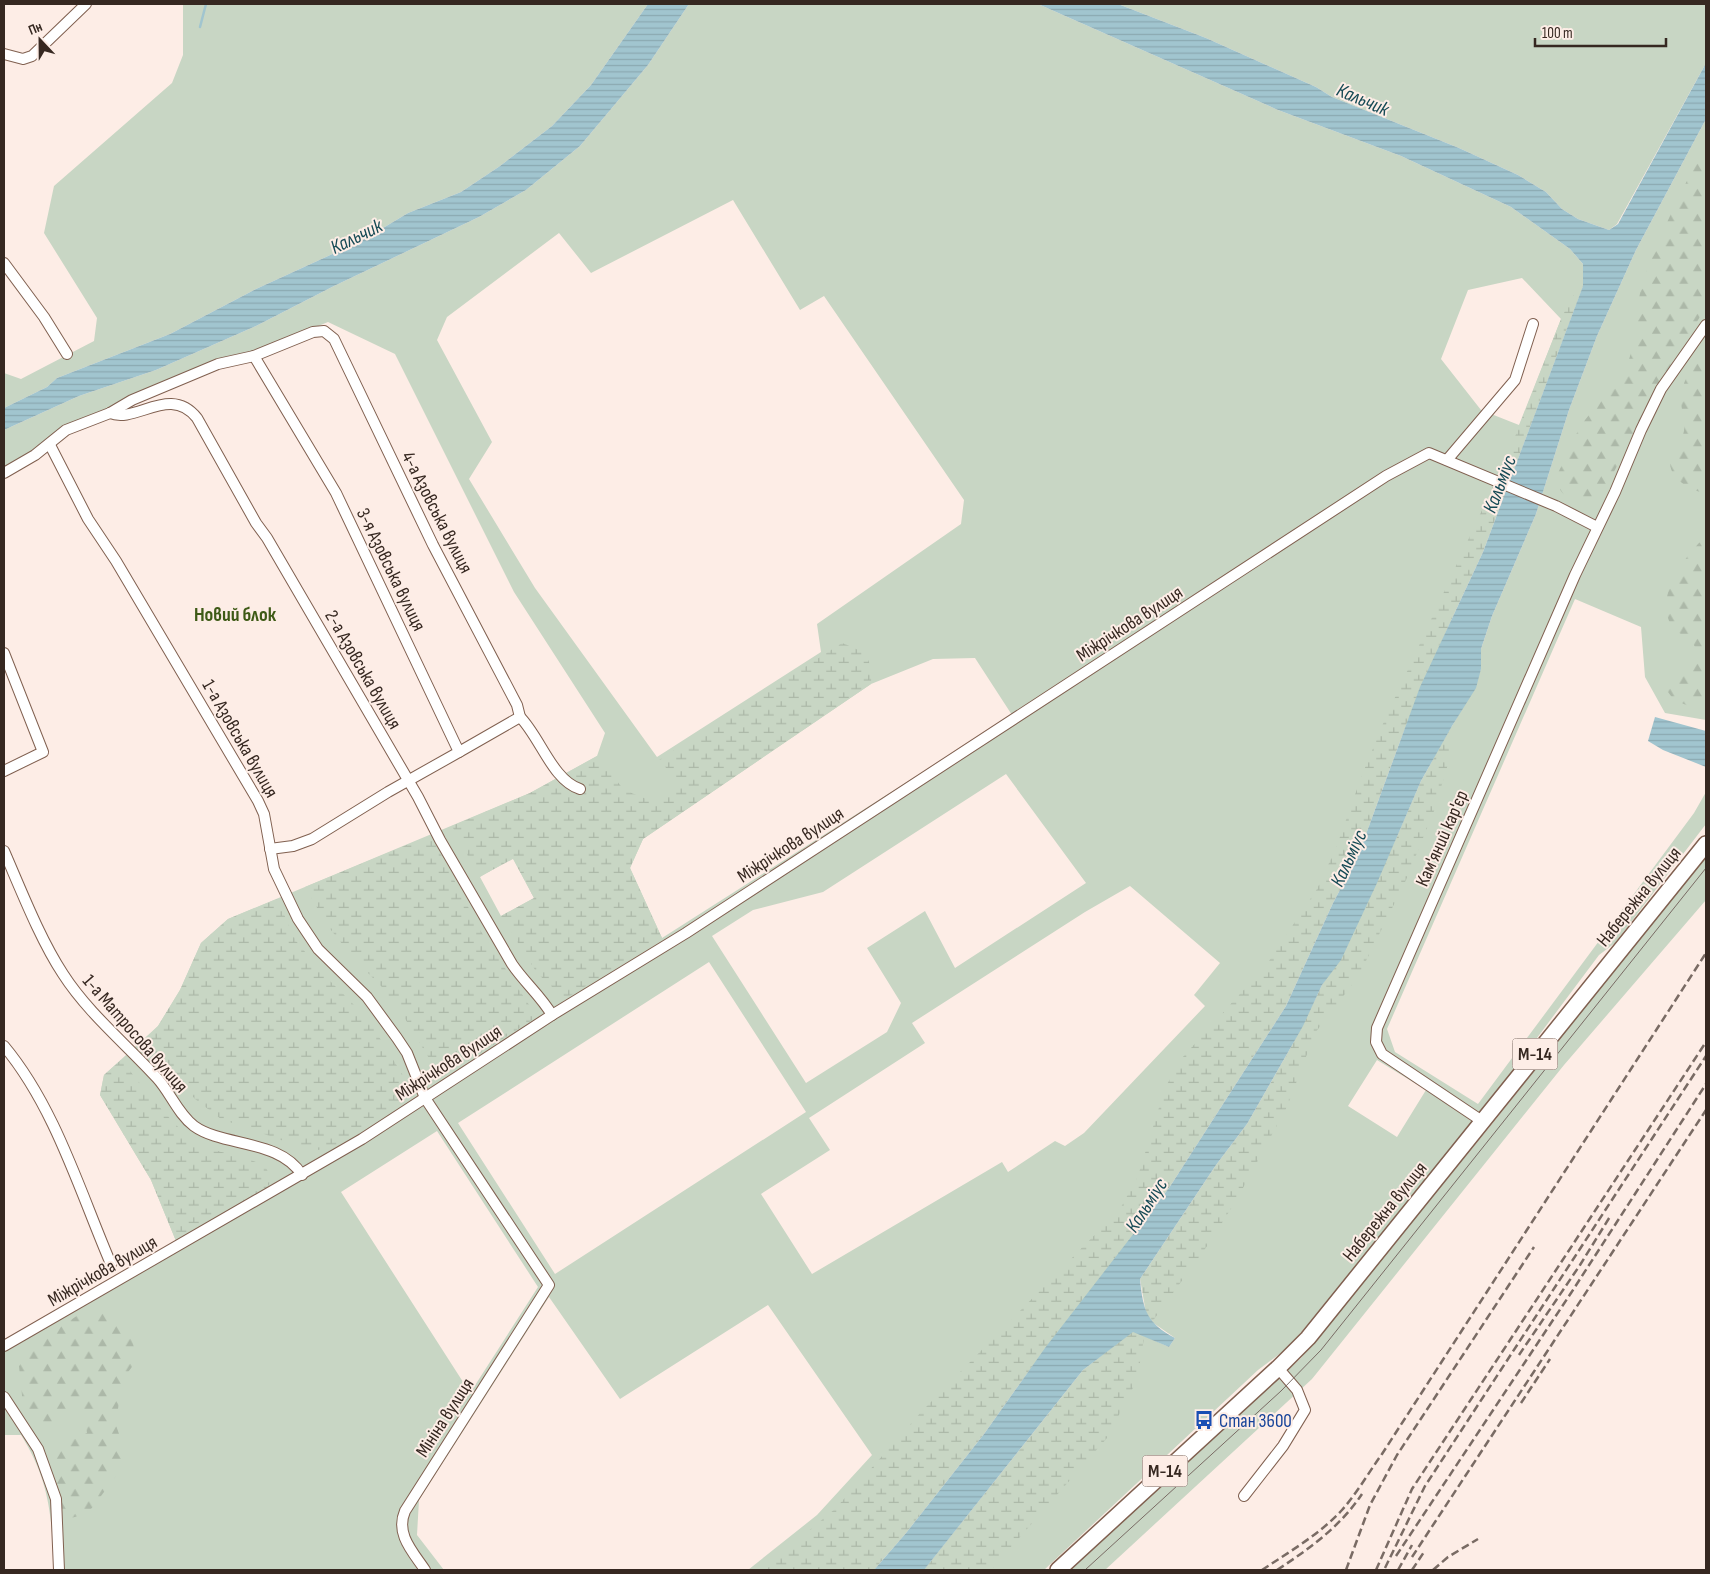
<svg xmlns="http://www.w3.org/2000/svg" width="1710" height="1574" viewBox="0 0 1710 1574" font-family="'Sofia Sans Condensed',sans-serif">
	<defs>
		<pattern id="forest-firs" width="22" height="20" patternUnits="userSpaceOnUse" patternTransform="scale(1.25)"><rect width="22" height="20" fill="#c8d6c4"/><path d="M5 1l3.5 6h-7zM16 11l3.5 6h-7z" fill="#acb8a8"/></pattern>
		<pattern id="wetland-marsh" width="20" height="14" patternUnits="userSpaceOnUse" patternTransform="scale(1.25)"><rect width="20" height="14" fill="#c8d6c4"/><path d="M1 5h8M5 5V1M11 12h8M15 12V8" fill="none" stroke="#acb8a8"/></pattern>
		<pattern id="water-rules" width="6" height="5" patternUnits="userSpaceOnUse" patternTransform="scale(1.25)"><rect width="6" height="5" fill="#a1c5cf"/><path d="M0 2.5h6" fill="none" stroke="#8ba9b1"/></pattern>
	</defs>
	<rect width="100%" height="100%" fill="#fdede6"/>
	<g fill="#c8d6c4" fill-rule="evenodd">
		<path d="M 183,4 L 648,4 L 591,85 L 552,126 L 500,166 L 461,192 L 408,213 L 363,240 L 256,289 L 170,334 L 57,378 L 47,387 L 4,408 L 4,373 L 21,379 L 94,341 L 97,318 L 44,233 L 54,186 L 172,83 L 183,55 Z"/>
		<path d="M 689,4 L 1038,4 L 1278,110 L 1401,156 L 1511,207 L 1570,249 L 1583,264 L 1583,286 L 1504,495 L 1400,740 L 1141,1227 L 874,1570 L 748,1570 L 817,1515 L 872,1455 L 768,1305 L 620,1399 L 549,1297 L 419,1500 L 417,1535 L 444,1570 L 54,1570 C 52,1518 50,1481 21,1435 L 4,1435 L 4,1340 L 21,1333 L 176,1241 L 151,1180 L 100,1095 L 104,1075 L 158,1026 L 180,990 L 201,943 L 228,919 L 530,793 L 597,756 L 605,733 L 514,592 L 395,354 L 328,322 L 255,352 L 228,356 L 136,394 L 4,467 L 4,430 L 79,396 L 156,370 L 256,326 L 334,286 L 479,217 L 526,190 L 580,146 L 648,65 ZM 733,200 L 800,310 L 824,296 L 964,500 L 961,524 L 817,624 L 821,652 L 657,757 L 535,588 L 469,479 L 492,442 L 437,340 L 447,317 L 559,233 L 591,273 ZM 1522,278 L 1561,319 L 1519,425 L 1481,410 L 1441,359 L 1468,290 ZM 975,658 L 1012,715 L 662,938 L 630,868 L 643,839 L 871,684 L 933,659 ZM 1006,774 L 1086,883 L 955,968 L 925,911 L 867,948 L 901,1003 L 887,1032 L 806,1083 L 712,936 L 753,910 L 823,892 ZM 513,858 L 534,898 L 501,916 L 480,877 ZM 1130,886 L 1220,963 L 1194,995 L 1205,1006 L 1084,1133 L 1065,1146 L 1055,1141 L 1008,1172 L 1002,1162 L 812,1274 L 761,1194 L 830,1150 L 809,1118 L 925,1043 L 912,1023 L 1085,912 ZM 709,962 L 806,1112 L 555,1274 L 458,1123 ZM 437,1131 L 538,1287 L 472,1390 L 465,1385 L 341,1192 Z"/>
		<path d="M 1118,4 L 1706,4 L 1706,63 L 1617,224 L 1609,230 L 1578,219 L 1562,209 L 1546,192 L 1518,175 L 1459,148 L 1332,97 L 1316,87 L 1206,38 Z"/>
		<path d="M 1706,119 L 1706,720 L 1665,713 L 1645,677 L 1641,627 L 1575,599 L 1387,1029 L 1395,1052 L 1478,1104 L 1694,813 L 1706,792 L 1706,824 L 1615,943 L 1599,955 L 1477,1118 L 1289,1347 L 1258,1370 L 1044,1570 L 924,1570 L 992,1485 L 1133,1331 L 1169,1347 L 1175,1338 L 1152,1322 L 1400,832 L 1435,755 L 1462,709 L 1481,669 L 1481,649 L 1492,616 L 1536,514 L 1569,410 L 1597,336 L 1636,250 ZM 1377,1060 L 1426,1090 L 1397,1137 L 1348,1106 Z"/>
		<path d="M 1706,853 L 1706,900 L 1564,1065 L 1312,1379 L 1105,1570 L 1069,1570 L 1301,1358 L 1496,1119 Z"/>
	</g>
	<g fill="url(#forest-firs)">
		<path d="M 1706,139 L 1706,307 L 1674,359 L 1601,496 C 1584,503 1559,503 1557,479 C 1557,473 1561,467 1564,462 C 1570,446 1578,428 1589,415 C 1602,399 1618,386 1626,367 C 1638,341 1634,309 1643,282 C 1659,232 1686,187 1706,139 Z"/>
		<path d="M 1706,344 L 1706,493 L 1705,493 C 1687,490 1661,473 1673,451 C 1677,444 1682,440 1684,431 C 1686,420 1680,408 1681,396 C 1683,377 1697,361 1706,344 Z"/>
		<path d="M 1706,536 L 1706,713 L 1674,700 L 1665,688 C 1669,669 1694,673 1696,653 C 1697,639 1678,636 1672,626 C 1653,596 1686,555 1706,536 Z"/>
		<path d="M 104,1310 L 120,1316 L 129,1331 L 134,1347 L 135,1363 L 122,1380 L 119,1401 L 116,1425 L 124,1449 L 119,1472 L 92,1508 L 82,1515 L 71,1518 L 64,1515 L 61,1509 L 49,1454 L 54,1448 L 87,1433 C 86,1424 84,1417 76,1413 L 40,1429 L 35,1427 L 23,1405 L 19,1366 L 40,1341 L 81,1313 Z"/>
	</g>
	<g fill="url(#wetland-marsh)">
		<path d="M 1583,286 L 1483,552 L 1420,687 L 1358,856 L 1333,903 L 1286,1006 L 1169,1188 L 1045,1348 L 984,1434 L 906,1533 L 874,1570 L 761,1570 L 835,1509 L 923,1410 L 1120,1209 L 1138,1176 L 1165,1088 L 1182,1058 L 1267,964 L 1317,889 L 1336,848 L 1362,775 L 1385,719 L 1509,452 L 1561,319 L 1572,297 Z"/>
		<path d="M 842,643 C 867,652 872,657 871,684 L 643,839 L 630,868 L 662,938 L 565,999 L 537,973 L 501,916 L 534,898 L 513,859 L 479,877 L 452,826 L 530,793 L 597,756 L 624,790 L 654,802 L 674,791 L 677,780 L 659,760 Z"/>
		<path d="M 1452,726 L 1448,764 L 1434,811 L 1406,880 L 1358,977 L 1315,1033 L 1287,1107 L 1237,1199 L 1210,1242 L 1152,1322 L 1146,1313 L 1140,1279 L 1216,1165 L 1247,1124 L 1303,1026 L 1322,985 L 1349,946 L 1421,781 Z"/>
		<path d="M 431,835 L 480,930 L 537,1017 L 441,1078 L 404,1017 L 381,986 L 354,959 L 327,925 L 305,887 Z"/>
		<path d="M 277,899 L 296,941 L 326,977 L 368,1019 L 415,1095 L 330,1149 L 316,1150 L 301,1147 L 221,1119 L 195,1099 L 143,1041 L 158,1026 L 180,990 L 201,943 L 228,919 Z"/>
		<path d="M 121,1060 C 140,1083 173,1127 197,1143 C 213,1153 256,1157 266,1168 C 268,1171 269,1176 271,1179 L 268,1187 L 176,1241 L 151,1180 L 100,1095 L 104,1075 Z"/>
		<path d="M 1133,1331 L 1144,1338 L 1137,1380 L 1107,1438 L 991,1570 L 924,1570 L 1083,1370 Z"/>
	</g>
	<g fill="url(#water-rules)">
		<path d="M 648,4 L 689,4 L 648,65 L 580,146 L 526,190 L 479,217 L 334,286 L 256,326 L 156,370 L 79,396 L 4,430 L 4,408 L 47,387 L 57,378 L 170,334 L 256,289 L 363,240 L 408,213 L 461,192 L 500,166 L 552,126 L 591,85 Z"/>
		<path d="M 1038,4 L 1118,4 L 1206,38 L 1316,87 L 1332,97 L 1459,148 L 1518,175 L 1546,192 L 1562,209 L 1578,219 L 1609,230 L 1618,224 L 1706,63 L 1706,119 L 1636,250 L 1597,336 L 1569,410 L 1536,514 L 1492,616 L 1481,649 L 1481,669 L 1476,688 L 1452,726 L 1421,781 L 1377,883 L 1341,960 L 1322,985 L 1303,1026 L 1247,1124 L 1216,1165 L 1140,1279 C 1143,1311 1147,1323 1175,1338 L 1169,1347 L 1133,1332 L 1083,1370 L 924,1570 L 874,1570 L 906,1533 L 984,1434 L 1045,1348 L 1169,1188 L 1286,1006 L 1333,903 L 1358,856 L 1420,687 L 1483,552 L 1583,286 L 1583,264 L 1570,249 L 1511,207 L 1401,156 L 1278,110 Z"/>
		<path d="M 1655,717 L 1706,731 L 1706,767 L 1663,750 L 1648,741 Z"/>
	</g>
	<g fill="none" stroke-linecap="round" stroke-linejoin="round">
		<path stroke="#a1c5cf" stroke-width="2.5" d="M 200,27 L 206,4"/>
		<g stroke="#806050" stroke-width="12">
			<g id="minor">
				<path d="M 4,54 L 23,59 L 32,56 L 86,4"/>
				<path d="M 4,263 L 44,317 L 67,354"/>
				<path d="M 254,356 L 336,493 L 459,752 L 388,792 L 312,839 L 293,846 L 270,849"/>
				<path d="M 110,413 C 136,424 170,384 197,418 L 256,523 L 267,538 L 418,797 L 440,840 L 512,964 C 524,982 541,996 552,1015"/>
				<path d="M 50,445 L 88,519 L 116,561 L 258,801 L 264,814 L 274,869 L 298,919 L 318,949 L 367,997 L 397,1038 L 407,1053 L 425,1098 L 549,1285 L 405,1511 C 395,1534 413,1552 425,1570"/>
				<path d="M 1447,460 L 1515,380 L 1533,324"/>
				<path d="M 4,473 L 35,455 L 66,430 L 110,413 L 132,400 L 218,364 L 254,356 L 313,332 L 324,331 L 334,339 L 433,545 L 517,705 L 520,717"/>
				<path d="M 4,653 L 43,752 L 4,771"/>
				<path d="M 459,752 L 520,717 C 540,737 553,781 580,789"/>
				<path d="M 4,851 C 21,890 40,939 63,974 C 88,1013 126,1044 157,1078 C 170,1092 178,1114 194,1126 C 223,1147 280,1139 302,1175"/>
				<path d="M 4,1046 C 55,1107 80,1192 111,1264"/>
				<path d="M 1482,1121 L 1382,1054 L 1376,1042 L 1377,1028 L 1575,575 L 1615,492 L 1641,430 L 1661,389 L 1706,325"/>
				<path d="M 4,1346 L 362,1139 L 552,1015 L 686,933 L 1386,476 L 1429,453 L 1556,506 L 1597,527"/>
				<path d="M 4,1397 L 38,1449 L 56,1499 L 59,1570"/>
				<path d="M 1244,1496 L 1283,1446 L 1305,1410 L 1297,1390 L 1278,1368"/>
			</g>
		</g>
		<g stroke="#806050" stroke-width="18">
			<path id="highway" d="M 1058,1570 L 1278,1368 L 1308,1338 L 1706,844"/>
		</g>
		<use href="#minor" stroke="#fff" stroke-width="10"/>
		<use href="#highway" stroke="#fff" stroke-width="15"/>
		<path stroke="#796b64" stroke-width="1" d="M 1085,1570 L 1281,1391 L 1321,1350 L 1706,868"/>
		<g stroke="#796b64" stroke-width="2.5" stroke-dasharray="8 4" stroke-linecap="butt">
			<path d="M 1519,1355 L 1580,1265 L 1611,1215"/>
			<path d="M 1521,1403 L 1550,1359"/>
			<path d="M 1396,1556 L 1571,1293 L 1706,1084"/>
			<path d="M 1412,1557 L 1706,1110"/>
			<path d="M 1385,1568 L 1425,1486 L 1706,1056"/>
			<path d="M 1262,1570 C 1289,1552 1320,1534 1342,1510 C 1357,1493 1369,1472 1382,1454 L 1706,953"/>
			<path d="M 1277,1570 C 1309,1549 1340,1527 1362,1494"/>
			<path d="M 1346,1570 L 1370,1505 L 1397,1455 L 1534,1247"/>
			<path d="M 1376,1570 L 1412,1489 L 1706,1042"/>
			<path d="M 1398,1570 L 1412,1545"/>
			<path d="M 1412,1570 L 1424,1552"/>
			<path d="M 1433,1570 L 1448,1557 L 1478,1539"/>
		</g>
	</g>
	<defs>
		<g id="bus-bare" transform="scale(1.5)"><path d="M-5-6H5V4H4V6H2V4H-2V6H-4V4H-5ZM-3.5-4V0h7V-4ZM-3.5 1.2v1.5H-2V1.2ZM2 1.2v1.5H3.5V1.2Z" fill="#1a4fb4" stroke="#fdede6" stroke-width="2.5" paint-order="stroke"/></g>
	</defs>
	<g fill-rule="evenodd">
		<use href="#bus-bare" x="1204" y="1420"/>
	</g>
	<g text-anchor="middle" stroke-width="4" stroke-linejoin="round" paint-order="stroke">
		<g fill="#fdede6" stroke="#72635c" stroke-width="1">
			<rect x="1512.5" y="1038.5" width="45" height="31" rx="4"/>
			<rect x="1142.5" y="1455.5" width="45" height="31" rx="4"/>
		</g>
		<g font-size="18" font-weight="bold" fill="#362821">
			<text x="1535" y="1060">М-14</text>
			<text x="1165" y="1477">М-14</text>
		</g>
		<g font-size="19" fill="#362821" stroke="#fdede6">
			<text transform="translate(438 512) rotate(63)" y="7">4-а Азовська вулиця</text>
			<text transform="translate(392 569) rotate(64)" y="7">3-я Азовська вулиця</text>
			<text transform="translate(1129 623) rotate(-33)" y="7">Міжрічкова вулиця</text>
			<text transform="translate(364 669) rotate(60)" y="7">2-а Азовська вулиця</text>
			<text transform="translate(241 738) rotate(60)" y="7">1-а Азовська вулиця</text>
			<text transform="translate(1441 838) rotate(-66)" y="7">Кам'яний кар'єр</text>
			<text transform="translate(790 844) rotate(-33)" y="7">Міжрічкова вулиця</text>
			<text transform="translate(1638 896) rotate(-51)" y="7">Набережна вулиця</text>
			<text transform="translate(136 1033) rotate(49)" y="7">1-а Матросова вулиця</text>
			<text transform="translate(448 1062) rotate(-33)" y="7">Міжрічкова вулиця</text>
			<text transform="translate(1384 1211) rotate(-51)" y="7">Набережна вулиця</text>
			<text transform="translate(102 1270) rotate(-30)" y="7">Міжрічкова вулиця</text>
			<text transform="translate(444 1417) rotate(-57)" y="7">Мініна вулиця</text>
		</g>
		<g font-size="19" fill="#164399" stroke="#fdede6" text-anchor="start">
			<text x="1219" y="1427">Стан 3600</text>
		</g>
		<g font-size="20" font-style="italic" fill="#164a55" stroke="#fdede6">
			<text transform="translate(1363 99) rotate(23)" y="7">Кальчик</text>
			<text transform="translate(356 236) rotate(-26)" y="7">Кальчик</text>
			<text transform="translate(1499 484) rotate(-69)" y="7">Кальміус</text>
			<text transform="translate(1348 858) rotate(-65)" y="7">Кальміус</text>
			<text transform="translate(1146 1205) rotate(-57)" y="7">Кальміус</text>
		</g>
		<g font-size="20" font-weight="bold" fill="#3e5a16" stroke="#fdede6">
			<text x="235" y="621">Новий блок</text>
		</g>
	</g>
	<rect width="1710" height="1574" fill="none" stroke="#362821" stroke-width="10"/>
	<g transform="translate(40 40) rotate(338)" stroke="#fdede6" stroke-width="4" paint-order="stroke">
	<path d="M0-4L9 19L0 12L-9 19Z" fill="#362821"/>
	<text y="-8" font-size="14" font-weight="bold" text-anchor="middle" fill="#362821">Пн</text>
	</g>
	<path d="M1535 38v8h131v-8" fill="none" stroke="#362821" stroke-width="2.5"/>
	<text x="1542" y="38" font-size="15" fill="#362821" stroke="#fdede6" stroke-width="4" paint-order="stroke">100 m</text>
</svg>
